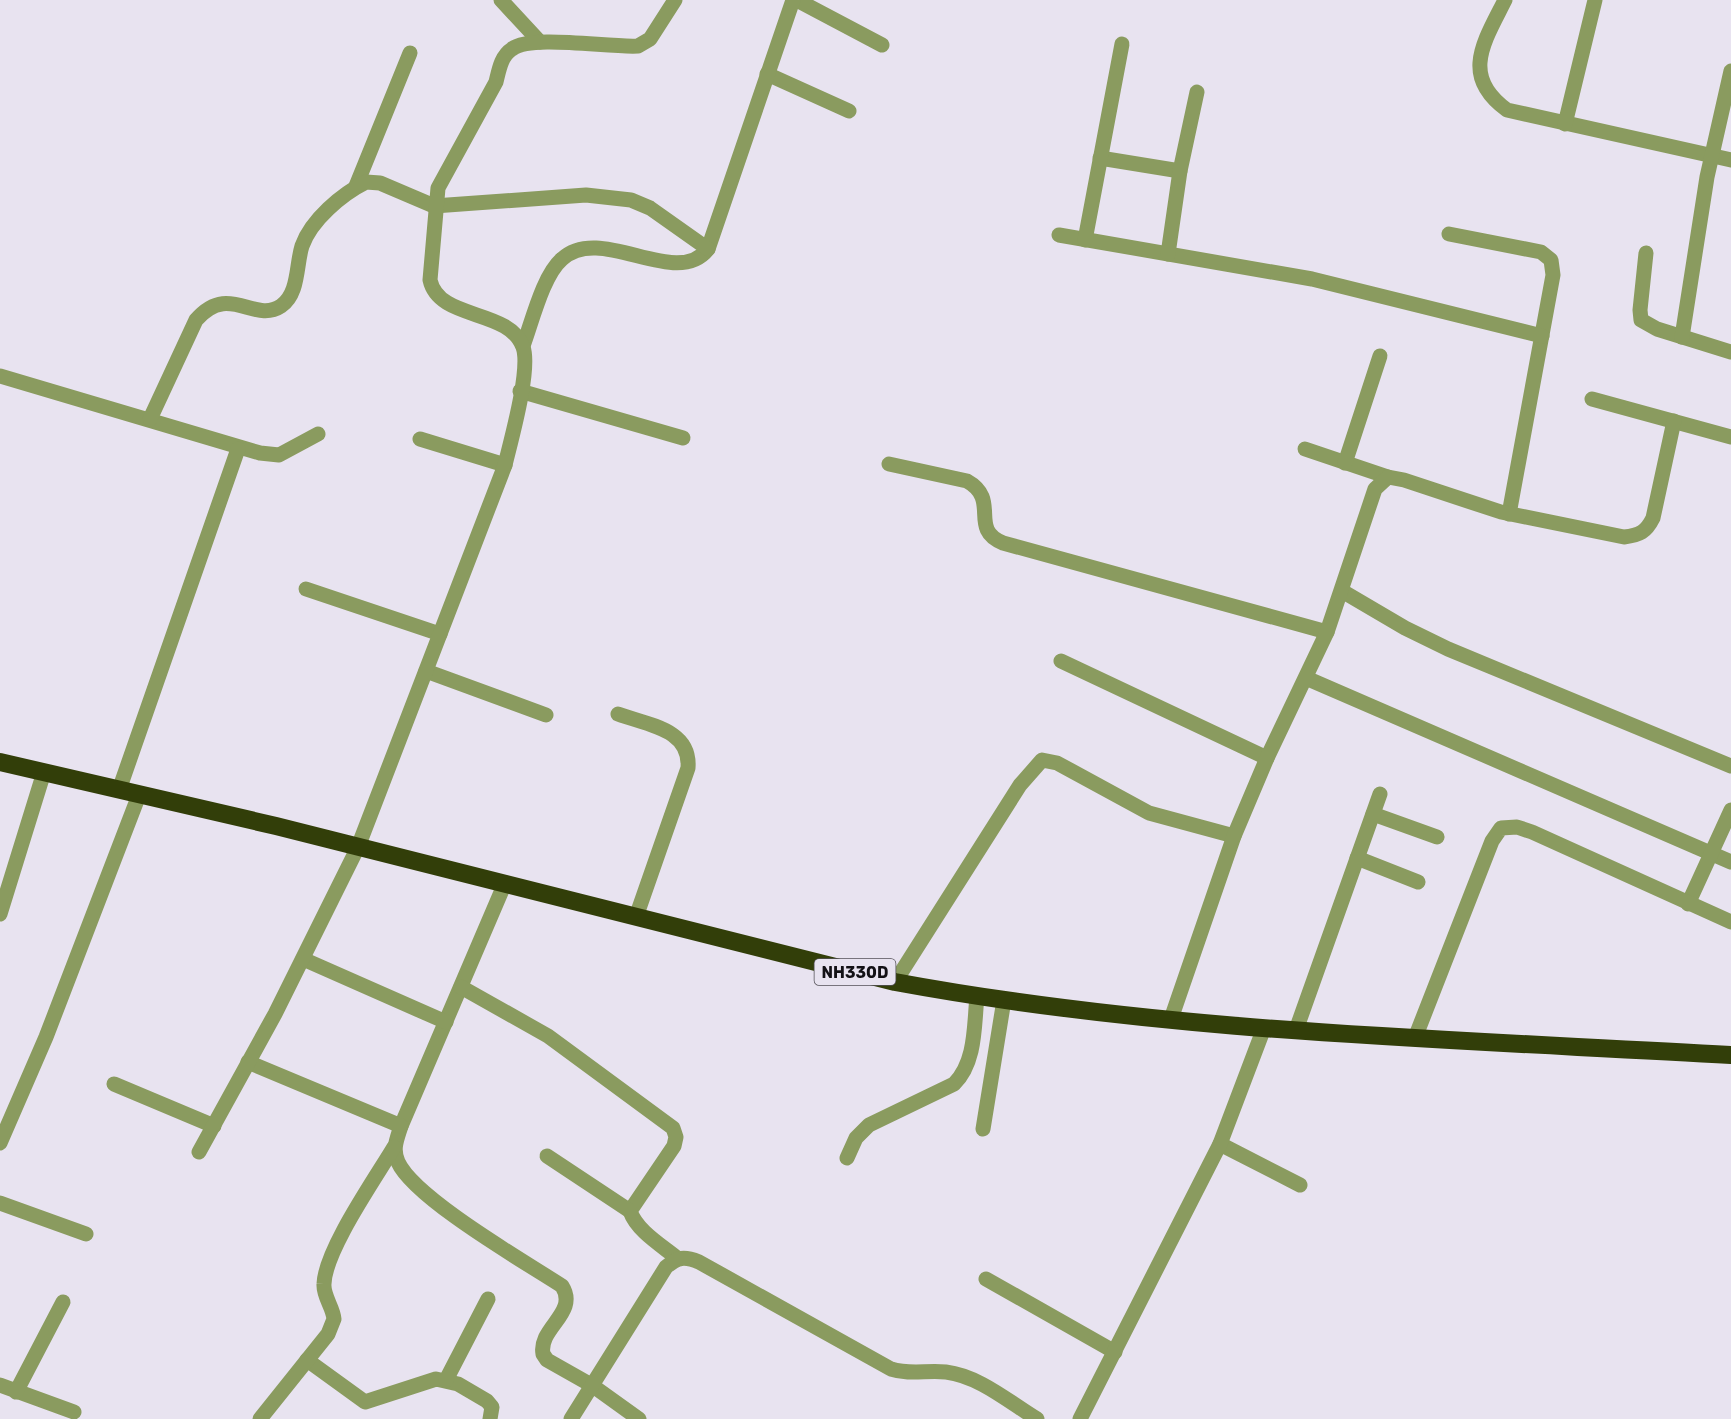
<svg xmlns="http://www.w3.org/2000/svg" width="1731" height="1419" viewBox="0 0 1731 1419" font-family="Rubik,sans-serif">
	<rect width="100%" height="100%" fill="#e8e3f0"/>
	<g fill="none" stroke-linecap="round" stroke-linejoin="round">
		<g stroke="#8a9b5f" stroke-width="15">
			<path d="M 501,0 L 540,42"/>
			<path d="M 797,0 L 882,45"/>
			<path d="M 1505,0 C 1484,42 1460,76 1507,110 L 1731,160"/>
			<path d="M 767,74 L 849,111"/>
			<path d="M 1565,124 L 1595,0"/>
			<path d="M 1100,158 L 1180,171"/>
			<path d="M 356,186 L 410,53"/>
			<path d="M 1449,234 L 1541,252 L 1551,260 L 1553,275 L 1509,514"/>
			<path d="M 1059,235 L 1312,279 L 1542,336"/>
			<path d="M 1085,240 L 1122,44"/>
			<path d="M 1646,253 L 1640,310 L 1641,320 L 1657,329 L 1731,352"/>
			<path d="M 1168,254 L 1180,171 L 1197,92"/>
			<path d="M 1682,337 L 1707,177 L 1731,71"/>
			<path d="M 523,346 C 532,322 543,275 562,259 C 601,223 676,290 708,249 L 793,0"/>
			<path d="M 0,376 L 260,453 L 279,455 L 318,434"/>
			<path d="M 520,391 L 683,438"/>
			<path d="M 1592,399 L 1731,437"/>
			<path d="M 150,419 L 196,320 C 229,282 254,324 281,306 C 299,294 296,265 302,246 C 311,220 342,194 366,182 L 380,183 L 434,206 L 586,195 L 631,200 L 650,208 L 708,249"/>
			<path d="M 420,439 L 505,465"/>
			<path d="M 1305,449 L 1388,477"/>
			<path d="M 1345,463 L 1380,356"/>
			<path d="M 889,464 L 967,481 C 1001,500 968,529 1003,543 L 1327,632"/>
			<path d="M 306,589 L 440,634"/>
			<path d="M 1342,591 L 1405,628 L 1448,649 L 1731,766"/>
			<path d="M 1061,661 L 1267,758"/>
			<path d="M 426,671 L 546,715"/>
			<path d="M 1306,678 L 1731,862"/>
			<path d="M 618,714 C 648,725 691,729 688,768 L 636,917"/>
			<path d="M 119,790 L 238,449"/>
			<path d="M 1373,814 L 1437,837"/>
			<path d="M 1357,858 L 1418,882"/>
			<path d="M 505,883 L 401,1126 C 397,1139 392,1149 398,1162 C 414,1198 525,1262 562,1286 C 579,1313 538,1328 543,1354 L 547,1360 L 593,1386 L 639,1419"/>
			<path d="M 1688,904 L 1731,810"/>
			<path d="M 0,914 L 44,772"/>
			<path d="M 303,959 L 446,1022"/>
			<path d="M 895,982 L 1020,785 L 1042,760 L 1057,763 L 1149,813 L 1234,836"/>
			<path d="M 461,987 L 548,1036 L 673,1128 L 676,1137 L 674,1146 L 630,1211 C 637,1231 661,1245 677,1258"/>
			<path d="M 1171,1019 L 1234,836 L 1267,758 L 1327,632 L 1375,489 L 1388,477 L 1404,480 L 1501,512 L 1624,537 C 1640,535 1646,532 1653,518 L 1674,421"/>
			<path d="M 1296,1030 L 1380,794"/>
			<path d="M 1415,1038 L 1492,841 L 1501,828 L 1517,827 L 1532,832 L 1731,922"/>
			<path d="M 248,1062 L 401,1126"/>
			<path d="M 114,1084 L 214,1126"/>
			<path d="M 983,1129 L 1004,1000"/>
			<path d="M 0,1143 L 46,1037 L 139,795"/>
			<path d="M 1220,1144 L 1300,1185"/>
			<path d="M 199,1152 L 275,1014 L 358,847 L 505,465 C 511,440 531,369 523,347 C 509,308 439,321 430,280 L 438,188 L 496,82 C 499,70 501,56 512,49 C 531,34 610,48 638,46 L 650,39 L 675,0"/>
			<path d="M 547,1156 L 630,1211"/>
			<path d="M 847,1158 L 856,1138 L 869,1125 L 954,1084 C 976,1062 974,1026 977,996"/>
			<path d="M 0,1203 L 86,1234"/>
			<path d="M 986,1279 L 1115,1352"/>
			<path d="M 307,1360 L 365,1402 L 436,1379 L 458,1384 L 487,1401 L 492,1407 L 490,1419"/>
			<path d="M 446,1380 L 488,1299"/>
			<path d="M 0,1385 L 74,1412"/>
			<path d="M 16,1392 L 63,1302"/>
			<path d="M 260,1419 L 328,1334 L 334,1319 C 333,1307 323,1296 324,1284 C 325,1250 375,1179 394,1147"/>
			<path d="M 571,1419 L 666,1267 C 678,1257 684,1256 699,1262 L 891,1369 C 910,1375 926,1370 946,1372 C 979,1376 1009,1402 1037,1419"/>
			<path d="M 1080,1419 L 1220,1144 L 1264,1028"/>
		</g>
		<path stroke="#323e09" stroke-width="18" d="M 0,762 L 276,826 L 895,982 C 1170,1033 1452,1039 1731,1055"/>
	</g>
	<g text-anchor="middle" stroke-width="6" stroke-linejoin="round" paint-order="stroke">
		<rect fill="#e8e3f0" stroke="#535057" stroke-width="1.5" x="814.5" y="959" width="81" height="26" rx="4.5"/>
		<g font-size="16" font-weight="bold" fill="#131116">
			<text x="855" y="978">NH330D</text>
		</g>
	</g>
</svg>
